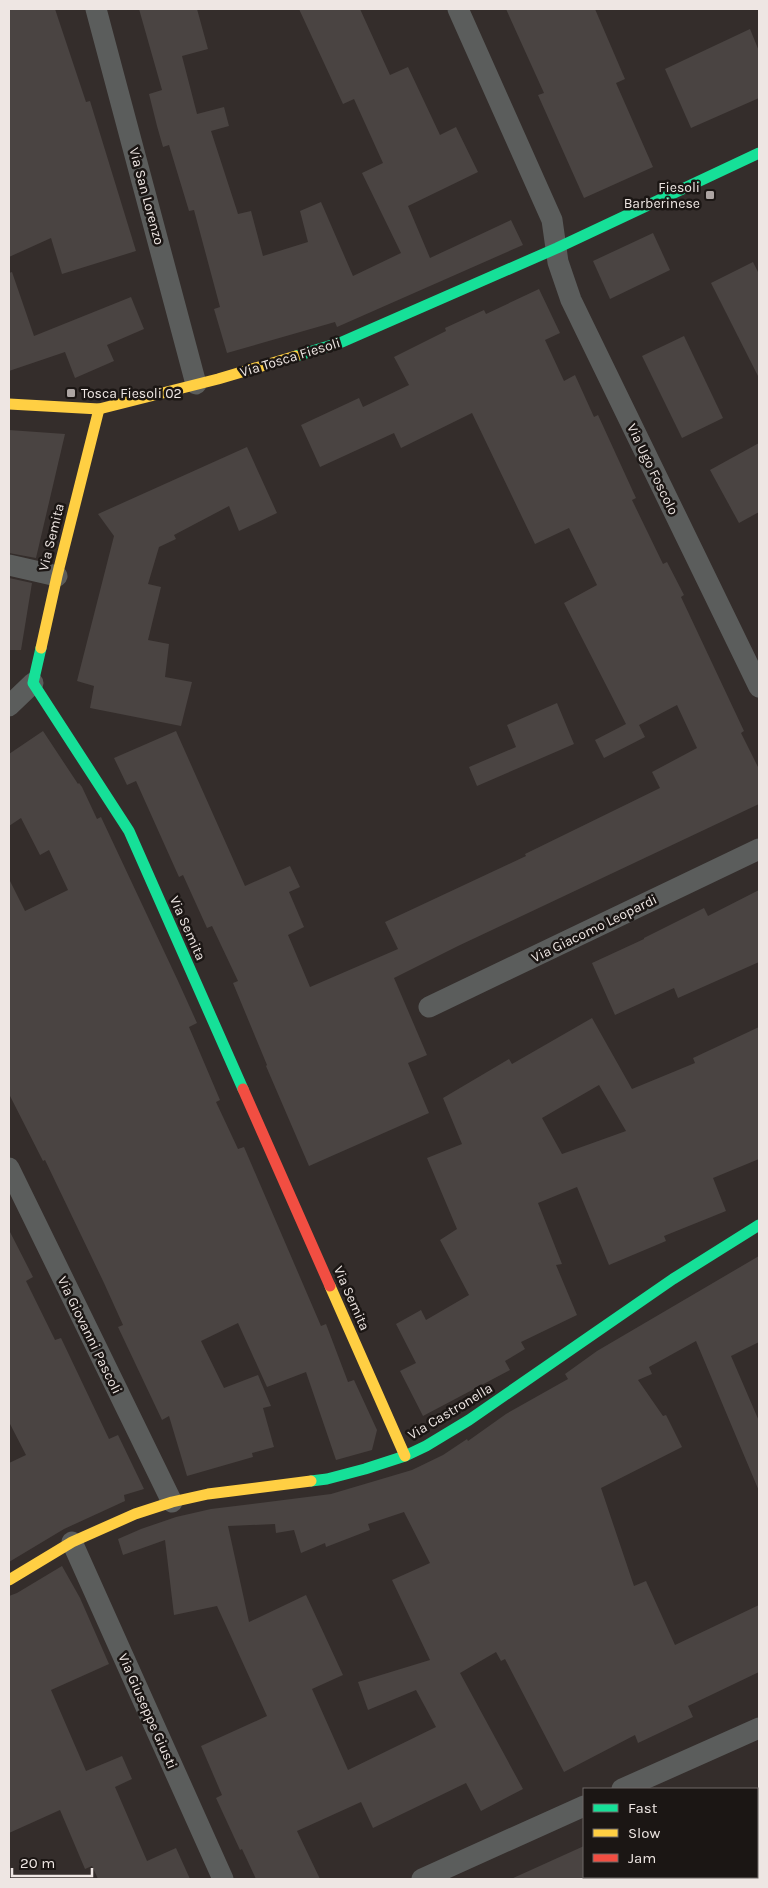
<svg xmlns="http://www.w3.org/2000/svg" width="768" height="1888" viewBox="0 0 768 1888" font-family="Karla,sans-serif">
	<rect width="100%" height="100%" fill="#342d2b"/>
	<g fill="#4a4442" fill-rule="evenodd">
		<path d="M 9,9 L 55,9 L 86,102 L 90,101 L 136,251 L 62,274 L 51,238 L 9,257 Z"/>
		<path d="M 139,9 L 197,9 L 208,49 L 182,56 L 197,114 L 224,107 L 229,126 L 211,131 L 238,214 L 251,211 L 263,256 L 308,242 L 300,211 L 321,202 L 353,276 L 401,253 L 362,173 L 383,163 L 354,99 L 343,104 L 299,9 L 360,9 L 390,75 L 408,67 L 440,135 L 456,127 L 478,172 L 408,206 L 430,258 L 511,220 L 523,245 L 337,327 L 335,322 L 227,353 L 214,309 L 220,307 L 194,210 L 189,211 L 169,145 L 163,147 L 157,126 L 149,94 L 162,90 Z"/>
		<path d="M 506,9 L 595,9 L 625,79 L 616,83 L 653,167 L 584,198 L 538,95 L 544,93 Z"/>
		<path d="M 750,29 L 759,51 L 759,98 L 691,128 L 665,69 Z"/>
		<path d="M 653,233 L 670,270 L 610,299 L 593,261 Z"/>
		<path d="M 753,262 L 759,274 L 759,378 L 711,283 Z"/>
		<path d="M 12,272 L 34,336 L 131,297 L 144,329 L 107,345 L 114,361 L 75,378 L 65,352 L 9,371 L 9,273 Z"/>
		<path d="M 539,289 L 560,333 L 545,340 L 564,381 L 575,375 L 594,417 L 598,415 L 636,498 L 632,500 L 663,564 L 667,562 L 684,595 L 681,597 L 744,731 L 741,733 L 759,769 L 759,804 L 458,946 L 394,978 L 427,1055 L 408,1063 L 429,1113 L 309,1166 L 266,1066 L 267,1065 L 233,983 L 238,981 L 212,926 L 207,928 L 183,875 L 179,877 L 136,781 L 127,785 L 114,758 L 176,731 L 245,886 L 290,866 L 300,887 L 289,892 L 304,927 L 288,935 L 310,987 L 398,949 L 385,922 L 526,856 L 525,854 L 660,788 L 652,772 L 697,748 L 677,705 L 639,725 L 645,737 L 604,758 L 595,740 L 626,724 L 564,603 L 597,585 L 569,528 L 535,544 L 472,413 L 401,448 L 394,433 L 320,467 L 301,425 L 359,398 L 363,407 L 409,385 L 394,357 L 446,331 L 445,328 L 484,310 L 486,314 Z"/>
		<path d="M 684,336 L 723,418 L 682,438 L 642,356 Z"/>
		<path d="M 9,430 L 65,434 L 36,558 L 9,553 Z"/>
		<path d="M 759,443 L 759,512 L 739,523 L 710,470 Z"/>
		<path d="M 247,447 L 277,513 L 239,531 L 229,506 L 174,535 L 176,539 L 159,547 L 148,584 L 161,587 L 148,640 L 169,644 L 165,677 L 192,682 L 181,726 L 90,708 L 94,686 L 77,681 L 114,536 L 98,514 Z"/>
		<path d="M 9,578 L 32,583 L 21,650 L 9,650 Z"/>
		<path d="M 557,703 L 574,744 L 477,786 L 469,767 L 516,747 L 507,725 Z"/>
		<path d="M 43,731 L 78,784 L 79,783 L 82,787 L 97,819 L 101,817 L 178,981 L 197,1023 L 189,1027 L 220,1100 L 216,1102 L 238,1149 L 244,1147 L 321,1326 L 326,1324 L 348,1382 L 354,1380 L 377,1430 L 372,1450 L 336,1460 L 306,1372 L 267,1387 L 238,1323 L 201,1341 L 224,1388 L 258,1375 L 271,1406 L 263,1408 L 274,1447 L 252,1453 L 253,1457 L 187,1476 L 169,1416 L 162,1420 L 118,1327 L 123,1325 L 104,1283 L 45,1160 L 43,1161 L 9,1094 L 9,879 L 25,911 L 68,890 L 49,850 L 40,855 L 21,818 L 9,826 L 9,754 Z"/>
		<path d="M 759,890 L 759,962 L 678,998 L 674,988 L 615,1015 L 592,963 L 644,939 L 644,938 L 704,908 L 708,916 Z"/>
		<path d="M 592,1018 L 632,1089 L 695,1063 L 693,1058 L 759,1027 L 759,1159 L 713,1178 L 726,1211 L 664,1236 L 666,1241 L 609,1265 L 577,1187 L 538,1203 L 562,1264 L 556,1265 L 577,1315 L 521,1342 L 525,1349 L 505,1361 L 510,1370 L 423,1416 L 400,1371 L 416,1363 L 396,1324 L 421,1310 L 426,1320 L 469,1295 L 440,1240 L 457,1229 L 427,1158 L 462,1144 L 443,1098 L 509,1059 L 512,1064 ZM 599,1085 L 626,1131 L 562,1154 L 542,1118 Z"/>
		<path d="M 9,1230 L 33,1277 L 26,1281 L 55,1340 L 61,1338 L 109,1439 L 118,1435 L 144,1489 L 124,1495 L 125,1501 L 64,1529 L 9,1562 L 9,1463 L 26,1455 L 9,1422 Z"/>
		<path d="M 759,1256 L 759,1342 L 731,1356 L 759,1421 L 759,1491 L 696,1341 L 649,1367 L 652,1374 L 638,1380 L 663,1416 L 666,1415 L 682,1447 L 601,1488 L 634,1586 L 646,1581 L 675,1645 L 759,1605 L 759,1672 L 688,1706 L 693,1717 L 638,1743 L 635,1735 L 564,1772 L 505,1659 L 501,1661 L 496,1652 L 460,1673 L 523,1789 L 481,1811 L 466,1783 L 373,1828 L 361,1802 L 297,1831 L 320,1879 L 256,1879 L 242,1849 L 240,1850 L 216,1798 L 222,1795 L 201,1746 L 267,1716 L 217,1606 L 174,1615 L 165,1540 L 123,1555 L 118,1539 L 141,1529 L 176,1517 L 211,1509 L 331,1494 L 412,1470 L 443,1455 L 467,1439 L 468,1441 L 506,1414 L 568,1379 L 565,1374 L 597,1351 ZM 404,1512 L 430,1563 L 392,1580 L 430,1660 L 358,1682 L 368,1710 L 416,1690 L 436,1727 L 348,1770 L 312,1689 L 343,1675 L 306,1595 L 249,1622 L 228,1526 L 275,1524 L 276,1533 L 294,1530 L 301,1553 L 325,1543 L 326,1547 L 370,1530 L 368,1524 Z"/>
		<path d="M 62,1566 L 80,1598 L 109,1664 L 51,1690 L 86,1771 L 122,1756 L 132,1779 L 115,1787 L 147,1861 L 176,1848 L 190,1879 L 98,1879 L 92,1866 L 85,1869 L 60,1810 L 9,1833 L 9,1596 L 17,1593 Z"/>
		<path d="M 584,1846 L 584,1879 L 511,1879 Z"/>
	</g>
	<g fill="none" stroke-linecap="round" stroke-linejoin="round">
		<g stroke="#5b5d5c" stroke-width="21">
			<path d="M 96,9 L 196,384"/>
			<path d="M 458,9 L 552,220 L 558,262 L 571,300 L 759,687"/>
			<path d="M 9,565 L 57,576"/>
			<path d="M 9,706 L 33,683"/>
			<path d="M 429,1007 L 759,849"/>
			<path d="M 9,1168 L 172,1502"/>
			<path d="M 72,1542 L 223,1879"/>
			<path d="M 622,1789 L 759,1728"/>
			<path d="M 422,1879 L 584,1806"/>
		</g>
		<g stroke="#16e098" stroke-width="11">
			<path d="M 296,356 L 342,342 L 557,248 L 759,153"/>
			<path d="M 41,648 L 33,683 L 129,831 L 243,1089"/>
			<path d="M 311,1481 L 327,1479 L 365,1469 L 405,1456 L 426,1446 L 469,1420 L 673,1279 L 759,1225"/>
		</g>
		<g stroke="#ffcf43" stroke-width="11">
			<path d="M 9,404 L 99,409 L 218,379 L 296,356"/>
			<path d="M 41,648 L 57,576 L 99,409"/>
			<path d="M 330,1286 L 405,1456"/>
			<path d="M 9,1580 L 72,1542 L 135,1514 L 172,1502 L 208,1494 L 311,1481"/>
		</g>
		<path stroke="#f24e42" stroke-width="11" d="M 243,1089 L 330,1286"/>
	</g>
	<g fill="#ada5a3" stroke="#1b1614" stroke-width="2">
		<rect x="705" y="190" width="10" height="10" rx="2.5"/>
		<rect x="66" y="388" width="10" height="10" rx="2.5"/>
	</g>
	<g text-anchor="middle" stroke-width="5" stroke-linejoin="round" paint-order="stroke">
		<g font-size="14" fill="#eee6e3" stroke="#1b1614" text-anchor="end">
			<text x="700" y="192">Fiesoli<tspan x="700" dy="16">Barberinese</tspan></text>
			<text x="81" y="398" text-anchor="start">Tosca Fiesoli 02</text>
		</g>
		<g font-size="14" fill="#eee6e3" stroke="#1b1614">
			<text transform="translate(147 196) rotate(75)" y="5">Via San Lorenzo</text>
			<text transform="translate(290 357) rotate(-17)" y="5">Via Tosca Fiesoli</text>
			<text transform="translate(653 469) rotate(64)" y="5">Via Ugo Foscolo</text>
			<text transform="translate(51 537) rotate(-76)" y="5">Via Semita</text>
			<text transform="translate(188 928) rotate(66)" y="5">Via Semita</text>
			<text transform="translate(594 928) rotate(-26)" y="5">Via Giacomo Leopardi</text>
			<text transform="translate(352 1298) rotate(66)" y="5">Via Semita</text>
			<text transform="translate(90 1335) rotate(64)" y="5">Via Giovanni Pascoli</text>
			<text transform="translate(450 1411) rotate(-31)" y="5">Via Castronella</text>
			<text transform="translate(148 1711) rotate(66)" y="5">Via Giuseppe Giusti</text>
		</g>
	</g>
	<rect width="768" height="1888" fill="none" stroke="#eee6e3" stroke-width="20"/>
	<rect x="583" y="1788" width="175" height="90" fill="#1b1614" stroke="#6f6967"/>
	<rect x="593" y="1804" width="25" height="8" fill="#16e098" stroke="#6f6967"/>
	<text x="628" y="1813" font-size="15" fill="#eee6e3">Fast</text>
	<rect x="593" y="1829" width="25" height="8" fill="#ffcf43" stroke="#6f6967"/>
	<text x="628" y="1838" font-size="15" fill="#eee6e3">Slow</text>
	<rect x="593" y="1854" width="25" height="8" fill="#f24e42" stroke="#6f6967"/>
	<text x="628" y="1863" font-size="15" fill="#eee6e3">Jam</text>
	<path d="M12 1868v8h80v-8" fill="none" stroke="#eee6e3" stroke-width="2.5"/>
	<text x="20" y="1868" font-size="15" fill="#eee6e3" stroke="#1b1614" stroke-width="4" paint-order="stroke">20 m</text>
</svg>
